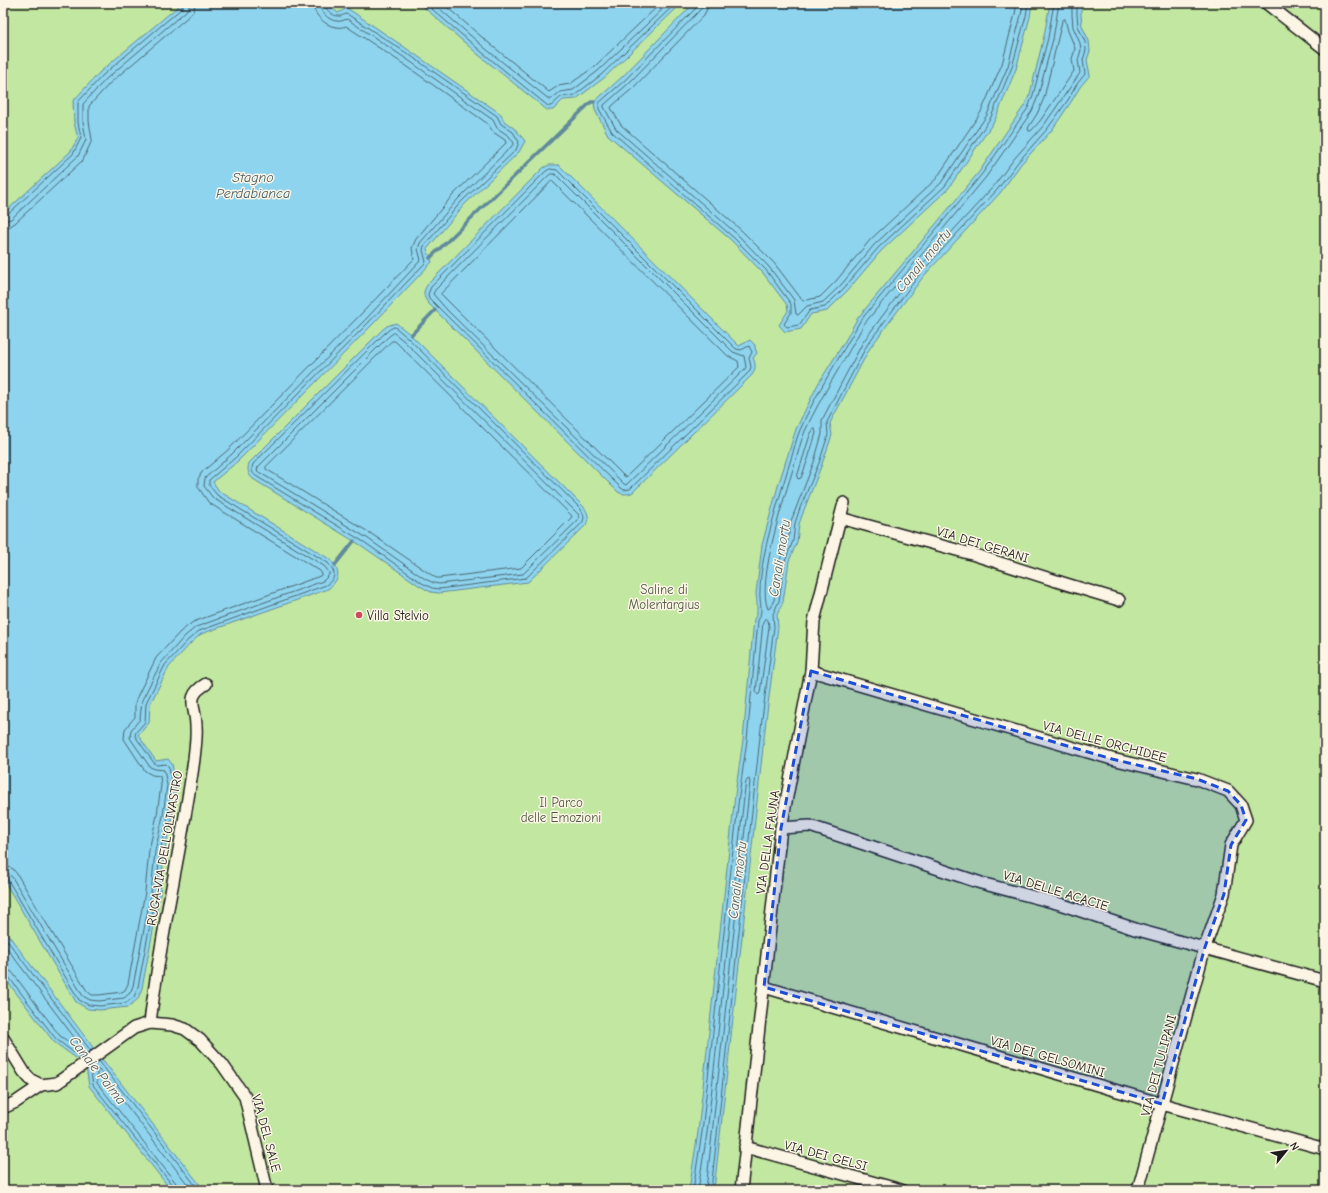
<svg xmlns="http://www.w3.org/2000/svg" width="1328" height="1193" viewBox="0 0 1328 1193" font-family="'Comic Neue',sans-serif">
	<rect width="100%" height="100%" fill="#fcf5e5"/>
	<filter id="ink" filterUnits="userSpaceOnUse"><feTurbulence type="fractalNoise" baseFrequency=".025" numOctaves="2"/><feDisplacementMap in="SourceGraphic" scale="8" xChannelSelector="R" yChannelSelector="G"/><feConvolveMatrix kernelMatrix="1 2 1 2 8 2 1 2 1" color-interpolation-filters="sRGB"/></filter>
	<g filter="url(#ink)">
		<rect fill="#c2e7a1" stroke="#6f825e" x="3" y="3" width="1322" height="1187"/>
		<g fill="#8ed4ef" stroke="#608a9b">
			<path d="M 182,3 L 326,3 L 338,13 L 347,8 L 413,53 L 501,114 L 504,121 L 515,129 L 525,141 L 519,152 L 464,205 L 427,249 L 432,262 L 372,325 L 238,461 L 213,482 L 219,491 L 331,560 C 340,572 341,578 328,589 L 201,634 L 191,643 L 169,667 L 150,704 L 149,723 L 138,735 L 156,761 L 168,759 L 172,764 L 176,786 L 172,817 L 164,853 L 160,894 L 142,988 L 138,999 L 128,1007 L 100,1010 L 88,1009 L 76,1002 L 3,879 L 3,214 L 70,152 L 78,138 L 74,123 L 73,101 L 100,72 Z"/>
			<path d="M 419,3 L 682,3 L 604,78 L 576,99 L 563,100 L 553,110 L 547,110 L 480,56 Z"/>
			<path d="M 694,3 L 1032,3 L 1030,17 L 1016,69 L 995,120 L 948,189 L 881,251 L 847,291 L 827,311 L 811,314 L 801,329 L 785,332 L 779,325 L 788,311 L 787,305 L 763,273 L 731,240 L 608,135 L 595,110 L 594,102 L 622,77 Z"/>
			<path d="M 1050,3 L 1081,3 L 1081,15 L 1082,26 L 1089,41 L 1090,51 L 1087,60 L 1090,75 L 1080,87 L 1071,102 L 1052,130 L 1021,164 L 1000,193 L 923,277 L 870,348 L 830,423 L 832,435 L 822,464 L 804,510 L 799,524 L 797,542 L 789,561 L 783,602 L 777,615 L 778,627 L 766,720 L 714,1190 L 689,1190 L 698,1132 L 735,795 L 743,740 L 754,619 L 757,614 L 757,603 L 756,593 L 762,545 L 778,486 L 796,429 L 818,384 L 845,341 L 857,319 L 979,172 L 1024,106 L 1030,94 L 1044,36 Z"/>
			<path d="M 549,165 L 559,165 L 739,346 L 750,340 L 755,345 L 755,348 L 757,353 L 753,358 C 756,364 756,369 752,375 L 632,493 C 627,494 624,495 618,492 L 429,304 C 423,297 422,292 428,284 L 543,168 Z"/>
			<path d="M 396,323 L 411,335 L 583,506 C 588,512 590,517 586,525 L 528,582 L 439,593 L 431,592 L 420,586 L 362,546 L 253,479 C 248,474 247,470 249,463 L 382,330 L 387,326 Z"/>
			<path d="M 3,928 L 92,1046 L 204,1190 L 171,1190 L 89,1086 L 86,1067 L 76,1058 L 54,1042 L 3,976 Z"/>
		</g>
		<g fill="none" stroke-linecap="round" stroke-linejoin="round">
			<g stroke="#4a6670" stroke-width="1">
				<path d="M 425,3 L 483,53 L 548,106 L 551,106 L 561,97 L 575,95 L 601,75 L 676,3"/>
				<path d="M 433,3 L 486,49 L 550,100 L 560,92 L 573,90 L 598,71 L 669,3"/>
				<path d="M 442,3 L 490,44 L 549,92 L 558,86 L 570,84 L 594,67 L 661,3"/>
				<path d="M 697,3 L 696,8 L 625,80 L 599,103 L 599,109 L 612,132 L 734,238 L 766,270 L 791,304 L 791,313 L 784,324 L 787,327 L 799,325 L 810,310 L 825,307 L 844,288 L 878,248 L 945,186 L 991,117 L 1012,67 L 1026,16 L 1028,3"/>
				<path d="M 702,3 L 702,7 L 699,11 L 629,83 L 604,105 L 604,107 L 616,129 L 737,234 L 769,267 L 794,300 L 796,314 L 798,315 L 807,306 L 823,302 L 841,285 L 874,245 L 941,183 L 987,115 L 1008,66 L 1021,15 L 1023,3"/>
				<path d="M 708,3 L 707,9 L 704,15 L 633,88 L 612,106 L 611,108 L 621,125 L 741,230 L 774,263 L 803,301 L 820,297 L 836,281 L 870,240 L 936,179 L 981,112 L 1002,64 L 1015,14 L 1017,3"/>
				<path d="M 1059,3 L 1053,39 L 1038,96 L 1032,111 L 986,177 L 864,324 C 845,360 822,394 805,431 C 800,442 798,455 794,466 C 785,495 756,583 768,609 L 770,608 L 774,600 L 780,560 L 788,540 L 791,521 L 814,462 L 822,434 L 822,420 L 863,342 L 916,271 L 993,187 L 1014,159 L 1044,125 L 1080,73 L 1078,60 L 1081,50 L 1080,43 L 1073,27 L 1072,15 L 1072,3"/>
				<path d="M 1065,19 L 1068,31 L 1074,45 L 1075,49 L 1072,59 L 1074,71 L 1040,121 L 1031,131 L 1029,131 L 1028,128 L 1037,114 L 1044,98 L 1062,21 Z"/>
				<path d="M 550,169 L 557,170 L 736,349 L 741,350 L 749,346 L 752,352 L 749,358 L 751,367 L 749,372 L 630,489 L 624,490 L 621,488 L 445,314 L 429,298 L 428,294 L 431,287 L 545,172 Z"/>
				<path d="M 551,174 L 555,174 L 733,352 L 744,356 L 746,367 L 745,369 L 626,485 L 624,484 L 448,311 L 433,294 L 435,290 L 548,176 Z"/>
				<path d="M 552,181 L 728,356 L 738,361 L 739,367 L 626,477 L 624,476 L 441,294 Z"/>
				<path d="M 3,216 L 7,215 L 73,154 L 81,138 L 78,122 L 78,102 L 103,75 L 182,8 L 184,3"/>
				<path d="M 3,221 L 11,219 L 78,156 L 86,140 L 83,122 L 83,104 L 106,79 L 186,11 L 189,7 L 189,3"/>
				<path d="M 3,227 L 9,227 L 15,223 L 83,160 L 92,140 L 89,121 L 89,106 L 110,83 L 190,15 L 194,10 L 195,3"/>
				<path d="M 395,327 L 408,338 L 580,508 C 583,513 586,517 582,523 L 526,578 L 439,589 L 432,588 L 422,583 L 364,542 L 256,476 C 252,473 251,470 253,464 L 385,333 L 390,329 Z"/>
				<path d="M 394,333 L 404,341 L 579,515 L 578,520 L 523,574 L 439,584 L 434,583 L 425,579 L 367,538 L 257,471 L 258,467 L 388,337 Z"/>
				<path d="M 392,341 L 395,341 L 572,516 L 571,518 L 521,568 L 439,578 L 436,578 L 370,533 L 266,469 L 266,467 Z"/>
				<path d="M 815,429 L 816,433 L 808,459 L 801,478 L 798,479 L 797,477 L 810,435 L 813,430 Z"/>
				<path d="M 766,618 L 768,620 L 769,627 L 760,693 L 758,695 L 756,692 L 763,622 Z"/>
				<path d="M 3,866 L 12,868 L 17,874 L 87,991 L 92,995 L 99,995 L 122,992 L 125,990 L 128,984 L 145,892 L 149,850 L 157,815 L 161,785 L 160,776 L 152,775 L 145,771 L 124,739 L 125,729 L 135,717 L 135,703 L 137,697 L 156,658 L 180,632 L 193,622 L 320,576 L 322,574 L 320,571 L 209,503 L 198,487 L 198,479 L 202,472 L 228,450 L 361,314 L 414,259 L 412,248 L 416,239 L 453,195 L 506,143 L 505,140 L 493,132 L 488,124 L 405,65 L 346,26 C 343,27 340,28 336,27 C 325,26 313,14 312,3"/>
				<path d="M 3,872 L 8,873 L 12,877 L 83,996 L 90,1000 L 99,1001 L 124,998 L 130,993 L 133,986 L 151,893 L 155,851 L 163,816 L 167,785 L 164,770 L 155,769 L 150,767 L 130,738 L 131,730 L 140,719 L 142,700 L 161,663 L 185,636 L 196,627 L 323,581 L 329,575 L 329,572 L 324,566 L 213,498 L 204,486 L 205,478 L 232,454 L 366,319 L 421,260 L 418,249 L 420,243 L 458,199 L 511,147 L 514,143 L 509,136 L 497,128 L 493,120 L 408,60 L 347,19 C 344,20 340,22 337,21 C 329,21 319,11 319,3"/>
				<path d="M 3,877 L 8,880 L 79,1000 L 89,1005 L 100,1006 L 126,1003 L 134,997 L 138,987 L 156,893 L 160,852 L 168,817 L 172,786 L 169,767 L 166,764 L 157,765 L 154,763 L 135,736 L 136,732 L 145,722 L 146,703 L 165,665 L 188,640 L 199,631 L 326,585 C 337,577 336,573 328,563 L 217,495 L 209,485 L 209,480 L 235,458 L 369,322 L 426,262 L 423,250 L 424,246 L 461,202 L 516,150 L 519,142 L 513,132 L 501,124 L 497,116 L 411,56 L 347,14 C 344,14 341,17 338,16 C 332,16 324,8 324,3"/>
				<path d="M 3,935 L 91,1051"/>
				<path d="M 3,943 L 80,1045 L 80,1048 L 78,1048 L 60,1036 L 12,972 L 8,970 L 3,969"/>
				<path d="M 3,974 L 8,976 L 56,1039 L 81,1058"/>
				<path d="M 99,1061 L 199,1190"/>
				<path d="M 90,1067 L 93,1085 L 173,1186 L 174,1190"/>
				<path d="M 179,1190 L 176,1183 L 97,1083 L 97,1070 L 99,1070 L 192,1190"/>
				<path d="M 693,1190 L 702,1132 L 739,796 L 747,740 L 758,621 C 764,609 759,603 760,591 C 760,574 764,555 768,538 C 775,511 783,485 791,459 C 794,450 796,439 800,430 C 816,392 840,358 860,321 L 982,174 L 1028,108 L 1033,95 L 1048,38 L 1054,3"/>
				<path d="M 698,1190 L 707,1133 L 744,797 L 746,781 L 749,779 L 750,782 L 706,1190"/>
				<path d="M 711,1190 L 762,719 L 774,627 L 773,614 L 779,601 L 785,561 L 793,541 L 795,523 L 800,508 L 819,463 L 828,435 L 827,422 L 867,345 L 919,275 L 997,190 L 1018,162 L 1048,128 L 1068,100 L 1077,84 L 1085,74 L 1083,60 L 1086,50 L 1085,42 L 1078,26 L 1077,15 L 1077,3"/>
			</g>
			<g stroke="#608a9b" stroke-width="3.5">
				<path d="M 430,258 L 591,102 L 594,102"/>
				<path d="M 411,335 L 435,310"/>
				<path d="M 335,565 L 354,541"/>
			</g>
			<g stroke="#1c1c1c" stroke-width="14">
				<g id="minor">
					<path d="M 1266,3 L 1325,49"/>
					<path d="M 840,518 L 975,555 L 1066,584 L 1119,600"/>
					<path d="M 811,671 L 1112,759 L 1197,779 L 1228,791 L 1241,805 L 1246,820 L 1231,845 L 1224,894 L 1205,947 L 1138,1190"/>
					<path d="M 781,828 L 810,826 L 981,883 L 1060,904 L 1138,930 L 1325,981"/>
					<path d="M 764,987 L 1162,1104 L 1325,1149"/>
					<path d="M 150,1023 C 160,934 182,848 194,759 C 195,748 197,737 196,726 C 196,706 184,697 206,684"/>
					<path d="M 3,1038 L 24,1072 L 31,1080 L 41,1085"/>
					<path d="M 3,1108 L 16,1102 L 41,1085 L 57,1083 L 134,1028 L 150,1023 L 172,1025 L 185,1029 L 200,1040 L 222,1064 L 245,1097 L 267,1190"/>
					<path d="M 745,1147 L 901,1190"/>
					<path d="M 741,1190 L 781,828 L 811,671 L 814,621 L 840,518 L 844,503"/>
				</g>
			</g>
			<use href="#minor" stroke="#fcf5e5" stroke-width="11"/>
		</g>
	</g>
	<path fill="#1d4ed8" fill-opacity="0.2" stroke="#1d4ed8" stroke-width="3" stroke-dasharray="8 5" stroke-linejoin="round" d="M 811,671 L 1112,759 L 1197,779 L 1228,791 L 1241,805 L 1246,820 L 1231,845 L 1224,894 L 1205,947 L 1162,1104 L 764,987 L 781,828 Z"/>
	<circle fill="#d1495b" stroke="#fcf5e5" stroke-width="1.5" cx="359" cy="615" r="4"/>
	<g text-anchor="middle" stroke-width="3" stroke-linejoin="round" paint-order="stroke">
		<g font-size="13" fill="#1c1c1c" stroke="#fcf5e5">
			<text transform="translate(983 544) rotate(17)" y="5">VIA DEI GERANI</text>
			<text transform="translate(1105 741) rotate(15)" y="5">VIA DELLE ORCHIDEE</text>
			<text transform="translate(767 842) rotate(-82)" y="5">VIA DELLA FAUNA</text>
			<text transform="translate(164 848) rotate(-80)" y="5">RUGA-VIA DELL'OLIVASTRO</text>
			<text transform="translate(1056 890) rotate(17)" y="5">VIA DELLE ACACIE</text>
			<text transform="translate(1048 1056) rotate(16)" y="5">VIA DEI GELSOMINI</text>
			<text transform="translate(1158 1065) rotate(-75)" y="5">VIA DEI TULIPANI</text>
			<text transform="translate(267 1133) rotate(75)" y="5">VIA DEL SALE</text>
			<text transform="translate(826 1155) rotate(15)" y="5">VIA DEI GELSI</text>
		</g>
		<g font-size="13" fill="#4e5944" stroke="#fcf5e5">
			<text x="664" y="594">Saline di<tspan x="664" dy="15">Molentargius</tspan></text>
			<text x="561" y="807">Il Parco<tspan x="561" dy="15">delle Emozioni</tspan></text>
		</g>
		<g font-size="13" fill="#1c1c1c" stroke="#fcf5e5" text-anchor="start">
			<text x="367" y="620">Villa Stelvio</text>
		</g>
		<g font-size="14" font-style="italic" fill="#445c66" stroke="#fcf5e5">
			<text x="253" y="182">Stagno<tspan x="253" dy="16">Perdabianca</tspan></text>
			<text transform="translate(923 260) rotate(-50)" y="5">Canali mortu</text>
			<text transform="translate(779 558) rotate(-81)" y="5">Canali mortu</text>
			<text transform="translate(737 880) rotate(-83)" y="5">Canali mortu</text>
			<text transform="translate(98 1070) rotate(52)" y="5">Canale Palma</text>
		</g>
	</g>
	<rect width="1328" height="1193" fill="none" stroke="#fcf5e5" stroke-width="16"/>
	<rect x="8" y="8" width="1312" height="1177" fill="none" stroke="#1c1c1c" stroke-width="1.5" filter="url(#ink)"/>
	<g transform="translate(1286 1151) rotate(60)" stroke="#fcf5e5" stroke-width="3" paint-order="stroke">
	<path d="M0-3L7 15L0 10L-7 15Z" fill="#1c1c1c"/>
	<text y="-6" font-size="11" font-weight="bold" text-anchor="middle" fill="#1c1c1c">N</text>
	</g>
</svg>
